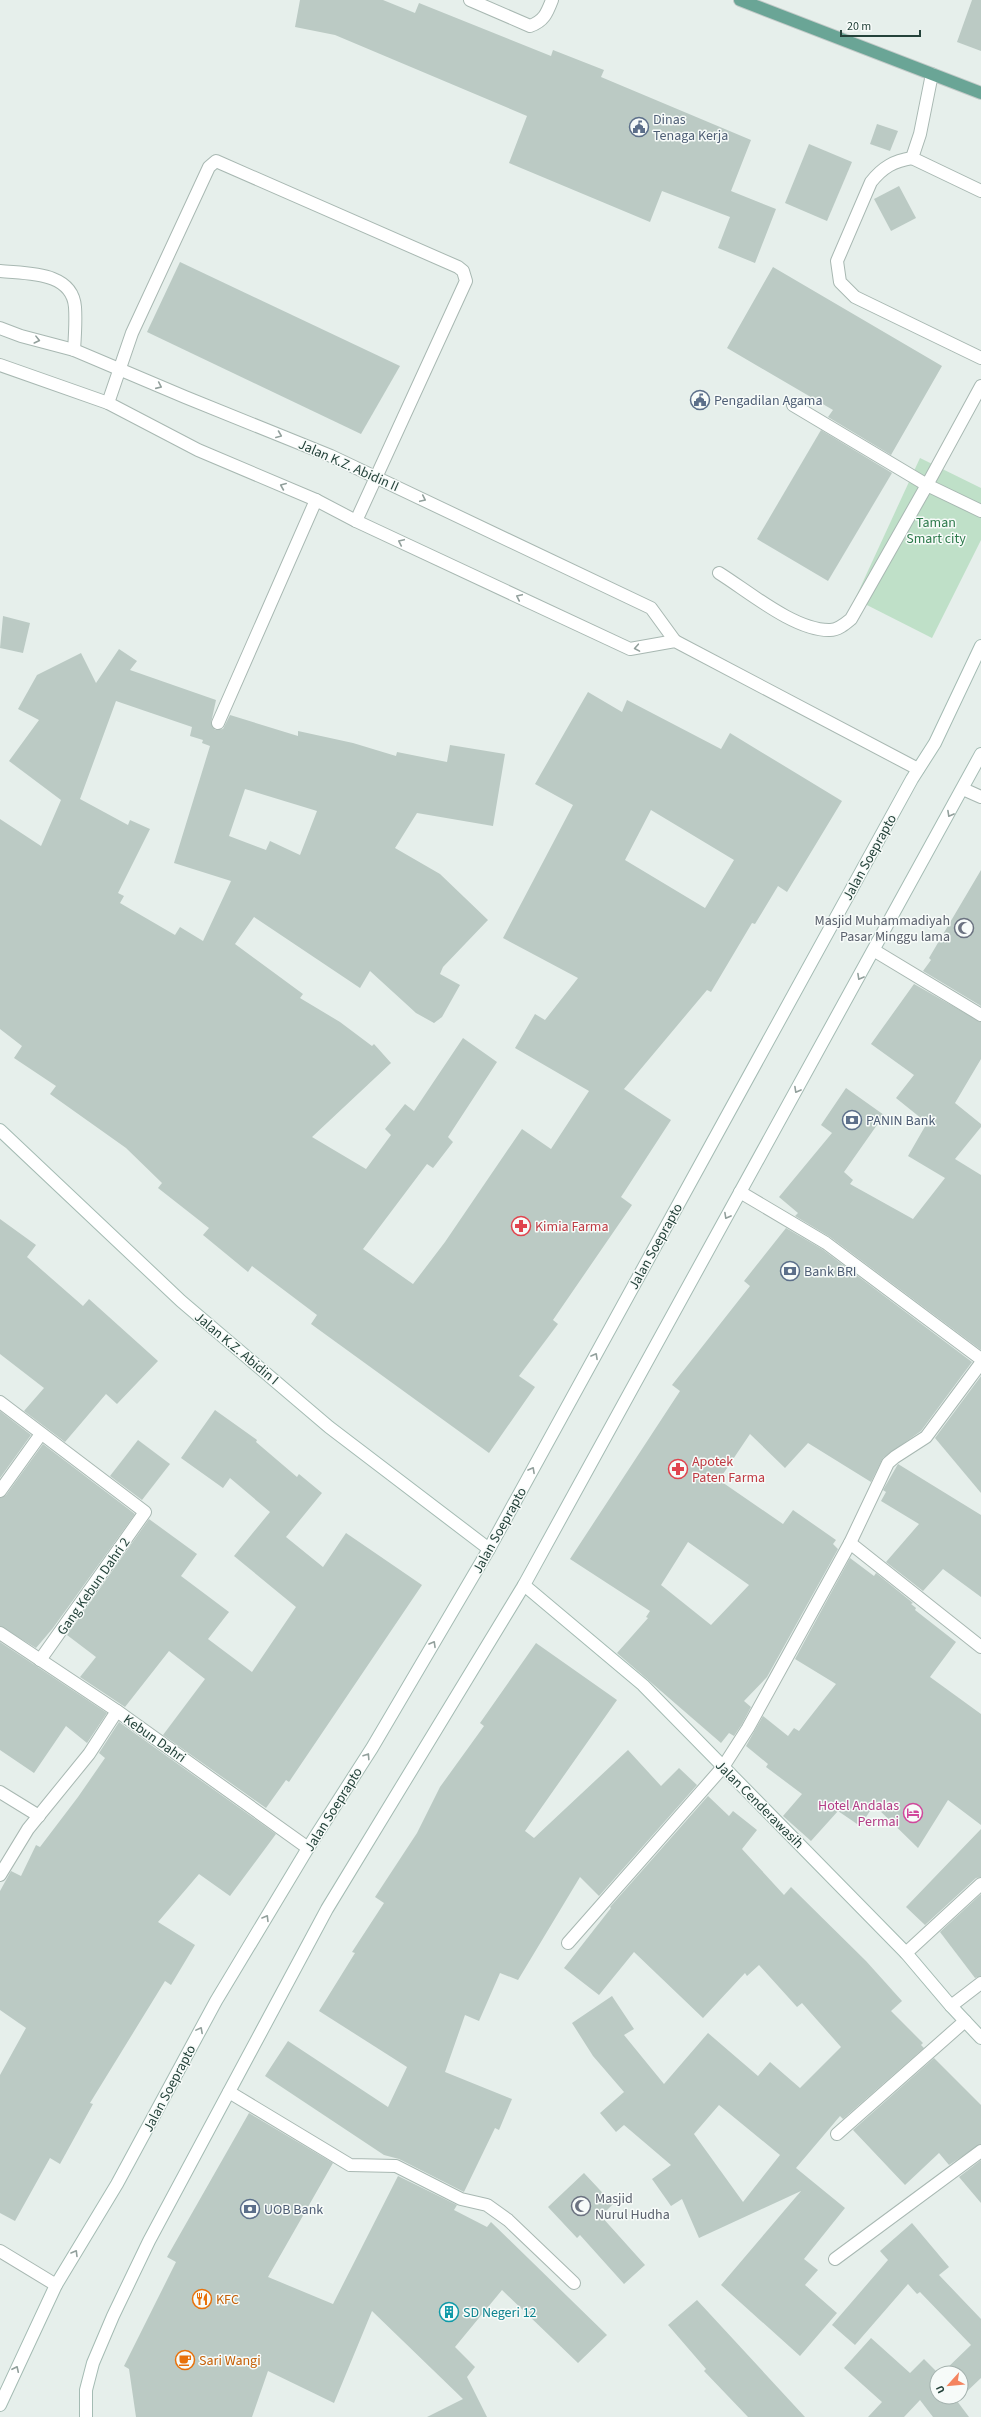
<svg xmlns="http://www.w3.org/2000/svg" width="981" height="2417" viewBox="0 0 981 2417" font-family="'Source Sans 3',sans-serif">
	<rect width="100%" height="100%" fill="#e6efeb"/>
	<path fill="#bfe0c8" d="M 920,458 L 981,488 L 981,540 L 932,638 L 855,599 Z"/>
	<g fill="#bbcac4" fill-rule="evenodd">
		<path d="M 300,0 L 383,0 L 415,13 L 419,3 L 551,56 L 553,50 L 604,70 L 601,77 L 751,140 L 731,191 L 776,209 L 755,263 L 718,248 L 730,217 L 662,191 L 650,222 L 509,163 L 527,116 L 335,35 L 295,27 Z"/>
		<path d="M 972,0 L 981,0 L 981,51 L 957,42 Z"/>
		<path d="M 877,124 L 898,131 L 890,151 L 870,144 Z"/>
		<path d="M 809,144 L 852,162 L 827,221 L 785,203 Z"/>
		<path d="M 899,186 L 916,218 L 891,231 L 874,199 Z"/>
		<path d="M 180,262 L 400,366 L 361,434 L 147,332 Z"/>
		<path d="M 773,267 L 942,366 L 891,455 L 828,417 L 833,410 L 727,348 Z"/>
		<path d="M 821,430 L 892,473 L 828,581 L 757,539 Z"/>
		<path d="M 3,616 L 30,623 L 23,653 L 0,648 Z"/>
		<path d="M 119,649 L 137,661 L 130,670 L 216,700 L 211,723 L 215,730 L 223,729 L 230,715 L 298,736 L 298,731 L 353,743 L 396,756 L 397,752 L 447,762 L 450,745 L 505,754 L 493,826 L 417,813 L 395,848 L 440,874 L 488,920 L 443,967 L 440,974 L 460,985 L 442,1017 L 434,1023 L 416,1013 L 370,971 L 360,988 L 254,917 L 235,944 L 303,994 L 300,998 L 340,1022 L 372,1046 L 374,1044 L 391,1063 L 312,1137 L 366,1169 L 391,1135 L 385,1129 L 405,1104 L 414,1111 L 463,1038 L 497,1062 L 448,1137 L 453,1142 L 433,1168 L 427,1164 L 363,1249 L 413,1284 L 445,1242 L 522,1129 L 551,1149 L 589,1091 L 515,1048 L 535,1014 L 545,1020 L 578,978 L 503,938 L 573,805 L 535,784 L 588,692 L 622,712 L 627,700 L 721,749 L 730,733 L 842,801 L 787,892 L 778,886 L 755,924 L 752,923 L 711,992 L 707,990 L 624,1089 L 671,1120 L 621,1197 L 632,1205 L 553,1320 L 558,1324 L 519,1376 L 535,1387 L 489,1453 L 311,1324 L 317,1315 L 252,1266 L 248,1272 L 203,1235 L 209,1228 L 158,1188 L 162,1183 L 126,1148 L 50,1094 L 56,1086 L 14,1058 L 22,1046 L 0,1029 L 0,819 L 41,846 L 61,800 L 9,761 L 39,720 L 18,709 L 37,675 L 81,653 L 96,683 ZM 116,701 L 192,727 L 190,736 L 203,740 L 202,743 L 210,746 L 174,863 L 231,881 L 203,941 L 180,927 L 175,935 L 120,903 L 124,896 L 118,893 L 150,829 L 130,820 L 128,825 L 80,799 ZM 245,789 L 317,811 L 300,855 L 270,841 L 266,850 L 229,836 ZM 651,810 L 734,860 L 705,908 L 625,860 Z"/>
		<path d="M 981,870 L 981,1006 L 923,971 L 931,960 L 929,958 Z"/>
		<path d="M 914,984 L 981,1022 L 981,1059 L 955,1103 L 981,1124 L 981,1127 L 955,1159 L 981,1175 L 981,1350 L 830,1237 L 795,1216 L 798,1213 L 779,1197 L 832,1133 L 821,1125 L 846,1088 L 884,1115 L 844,1172 L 853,1180 L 850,1184 L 913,1219 L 945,1178 L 908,1156 L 927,1123 L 896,1098 L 914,1075 L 871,1044 Z"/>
		<path d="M 0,1219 L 36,1245 L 27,1257 L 83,1306 L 89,1299 L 158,1361 L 117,1404 L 106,1394 L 65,1442 L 24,1411 L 44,1388 L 0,1354 Z"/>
		<path d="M 786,1228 L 822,1249 L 972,1362 L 921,1431 L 883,1458 L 871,1482 L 808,1443 L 785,1468 L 750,1434 L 719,1480 L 783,1524 L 793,1510 L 836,1540 L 833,1544 L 838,1549 L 767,1677 L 744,1701 L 751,1707 L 742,1724 L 734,1736 L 729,1733 L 721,1743 L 617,1653 L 648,1618 L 646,1617 L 650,1611 L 570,1559 L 680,1391 L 672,1385 L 750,1286 L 744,1281 ZM 688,1542 L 749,1585 L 711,1625 L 661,1585 Z"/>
		<path d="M 981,1376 L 981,1493 L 935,1438 Z"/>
		<path d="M 215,1410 L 257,1440 L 256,1442 L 297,1477 L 299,1474 L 322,1493 L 286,1537 L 323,1567 L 346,1533 L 422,1585 L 289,1782 L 286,1780 L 266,1808 L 163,1735 L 205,1679 L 169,1651 L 125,1707 L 80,1677 L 96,1657 L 67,1635 L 149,1519 L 197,1554 L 181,1576 L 229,1612 L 208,1639 L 252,1672 L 296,1607 L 234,1556 L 270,1512 L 230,1478 L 223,1488 L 181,1458 Z"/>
		<path d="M 0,1411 L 31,1435 L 0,1478 Z"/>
		<path d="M 138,1440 L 170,1464 L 142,1500 L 110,1476 Z"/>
		<path d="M 43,1444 L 135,1514 L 53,1628 L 36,1648 L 0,1626 L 0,1498 L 6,1495 Z"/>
		<path d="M 898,1464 L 981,1515 L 981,1597 L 943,1569 L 923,1591 L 886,1562 L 919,1524 L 881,1501 L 886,1492 L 883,1490 Z"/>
		<path d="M 850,1558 L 874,1576 L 876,1573 L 913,1603 L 911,1604 L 916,1608 L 915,1610 L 956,1642 L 930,1677 L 981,1714 L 981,1825 L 948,1800 L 918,1848 L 874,1805 L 860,1826 L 838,1811 L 811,1841 L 783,1816 L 802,1794 L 766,1767 L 768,1764 L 746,1746 L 763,1716 L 788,1736 L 794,1728 L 799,1731 L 836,1684 L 795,1659 Z"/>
		<path d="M 0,1642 L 107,1713 L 87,1743 L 66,1726 L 34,1773 L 0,1750 Z"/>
		<path d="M 536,1643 L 617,1700 L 525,1831 L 534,1838 L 628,1750 L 661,1786 L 679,1768 L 697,1785 L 599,1896 L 580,1877 L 518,1980 L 500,1973 L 479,2021 L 465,2015 L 445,2072 L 512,2099 L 499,2130 L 495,2128 L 464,2192 L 399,2159 L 384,2155 L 265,2076 L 288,2041 L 388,2107 L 407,2067 L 319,2011 L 355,1953 L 352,1952 L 384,1903 L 375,1897 L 417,1833 L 440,1787 L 484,1726 L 480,1723 Z"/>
		<path d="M 119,1722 L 276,1834 L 230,1896 L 199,1874 L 158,1922 L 195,1945 L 171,1985 L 165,1981 L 90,2103 L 93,2104 L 60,2164 L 50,2158 L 15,2221 L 0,2213 L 0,2075 L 26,2028 L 0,2010 L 0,1891 L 11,1871 L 21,1876 L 36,1845 L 40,1847 L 78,1797 L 105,1758 L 99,1753 Z"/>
		<path d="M 708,1796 L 729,1816 L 733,1811 L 757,1830 L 742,1849 L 784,1895 L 791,1887 L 866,1961 L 902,2001 L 891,2011 L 923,2043 L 921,2045 L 924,2048 L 843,2119 L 840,2116 L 796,2168 L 845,2208 L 804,2259 L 818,2270 L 805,2285 L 837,2313 L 800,2356 L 721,2285 L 801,2191 L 699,2238 L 682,2199 L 671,2206 L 652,2179 L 671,2165 L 624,2125 L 616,2132 L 600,2113 L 624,2092 L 593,2056 L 572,2023 L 612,1996 L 634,2029 L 624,2035 L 664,2084 L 708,2033 L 758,2076 L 770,2062 L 800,2088 L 841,2047 L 802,2003 L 797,2007 L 759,1965 L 747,1976 L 745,1973 L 703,2018 L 634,1952 L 599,1995 L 564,1968 L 611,1908 L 610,1907 ZM 719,2105 L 780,2155 L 743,2202 L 694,2134 Z"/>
		<path d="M 981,1829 L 981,1877 L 976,1878 L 925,1925 L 906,1907 Z"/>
		<path d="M 981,1894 L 981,1976 L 975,1978 L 940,1932 Z"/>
		<path d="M 934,2058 L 981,2105 L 981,2144 L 949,2165 L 939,2153 L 905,2185 L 853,2130 Z"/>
		<path d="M 249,2113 L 333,2163 L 268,2277 L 333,2304 L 398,2176 L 457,2205 L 454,2210 L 487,2227 L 491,2222 L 607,2335 L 578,2363 L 502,2290 L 455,2347 L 475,2367 L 467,2377 L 487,2417 L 427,2417 L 463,2399 L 372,2311 L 334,2403 L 268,2371 L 252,2417 L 136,2417 L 129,2369 L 124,2366 L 176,2262 L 167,2257 Z"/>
		<path d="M 981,2160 L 981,2203 L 959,2177 Z"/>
		<path d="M 584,2173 L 613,2204 L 601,2216 L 645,2265 L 624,2284 L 580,2235 L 577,2238 L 548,2207 Z"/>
		<path d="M 912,2223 L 949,2267 L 939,2275 L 981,2319 L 981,2378 L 961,2397 L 961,2373 L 942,2373 L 971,2345 L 920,2292 L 917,2294 L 908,2284 L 855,2345 L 832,2325 L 888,2260 L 880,2251 Z"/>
		<path d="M 697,2300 L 805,2417 L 748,2417 L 704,2371 L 706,2369 L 668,2325 Z"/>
		<path d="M 871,2338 L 910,2373 L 924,2359 L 938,2373 L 937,2397 L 961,2397 L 957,2401 L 969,2417 L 933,2417 L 920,2400 L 904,2417 L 868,2417 L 882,2402 L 844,2368 Z"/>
	</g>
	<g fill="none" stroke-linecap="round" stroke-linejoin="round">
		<g stroke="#a8b8b2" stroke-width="14">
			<g id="lane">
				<path d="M 470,0 L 530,26 C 544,21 547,13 552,0"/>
				<path d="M 932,74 L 920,134 L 912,158 L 981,191"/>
				<path d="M 912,158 C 894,161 883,167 871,182 L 837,261 L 840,282 L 855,297 L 981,358"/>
				<path d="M 0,271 C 26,274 72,271 75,307 C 76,321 75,336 74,350"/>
				<path d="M 108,403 L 132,333 L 209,167 L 216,161 L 458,267 L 463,271 L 466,281 L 356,521"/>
				<path d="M 793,405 L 927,485 L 981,386"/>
				<path d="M 719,573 C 748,591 795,631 830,630 C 838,630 845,624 851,619 L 927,485 L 981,511"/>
				<path d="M 229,2092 L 350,2165 L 396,2166 L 461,2199 L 487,2205 L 508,2220 L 574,2283"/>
			</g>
		</g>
		<g stroke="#a8b8b2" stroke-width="14">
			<g id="street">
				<path d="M 0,328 L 21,336 L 74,350 L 185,397 L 331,456 L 651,608 L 675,641"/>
				<path d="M 0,365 L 108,403 L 198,450 L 316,500 L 356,521 L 630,649 L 675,641 L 918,769"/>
				<path d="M 218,723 L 316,500"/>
				<path d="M 963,789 L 981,797"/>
				<path d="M 875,951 L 981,1015"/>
				<path d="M 740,1192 L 826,1243 L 981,1359"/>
				<path d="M 0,1402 L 145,1512 L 40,1660"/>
				<path d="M 0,1491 L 41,1434"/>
				<path d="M 850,1543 L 981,1647"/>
				<path d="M 0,1633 L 117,1711 L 308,1848"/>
				<path d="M 0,1792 L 39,1816"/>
				<path d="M 0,1875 L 28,1829 L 89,1754 L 117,1711"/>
				<path d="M 568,1943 L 723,1767 L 748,1728 L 850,1543 L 888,1463 L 895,1457 L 926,1437 L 981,1363"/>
				<path d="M 906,1953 L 981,1884"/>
				<path d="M 951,2006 L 981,1983"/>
				<path d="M 837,2134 L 965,2021"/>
				<path d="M 0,2251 L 56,2285"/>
				<path d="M 835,2259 L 981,2151"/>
			</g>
		</g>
		<g stroke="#a4bbb3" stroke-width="14">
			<g id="secondary">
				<path d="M 0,1130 L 181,1301 L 329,1427 L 489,1549"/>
				<path d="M 524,1585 L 643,1685 L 906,1953 L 951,2006 L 981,2038"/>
				<path d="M 0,2405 L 56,2285 L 117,2184 L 216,2001 L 308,1848 L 372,1748 L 489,1549 L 912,779 L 935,743 L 981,646"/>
				<path d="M 86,2417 L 86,2390 L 93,2363 L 113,2316 L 149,2241 L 327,1909 L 524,1585 L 981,754"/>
			</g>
		</g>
		<g stroke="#c2cac8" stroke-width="14">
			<path id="primary" d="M 740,0 L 981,93"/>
		</g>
		<use href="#lane" stroke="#fff" stroke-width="12"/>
		<use href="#street" stroke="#fff" stroke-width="12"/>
		<use href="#secondary" stroke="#fff" stroke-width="12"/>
		<use href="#primary" stroke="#6aa596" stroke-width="12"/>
	</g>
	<defs><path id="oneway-chevron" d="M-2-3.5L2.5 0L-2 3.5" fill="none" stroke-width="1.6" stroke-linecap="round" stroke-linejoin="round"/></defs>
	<g stroke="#92a09c">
		<use href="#oneway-chevron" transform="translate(37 340) rotate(14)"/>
		<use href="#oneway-chevron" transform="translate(159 386) rotate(24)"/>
		<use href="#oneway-chevron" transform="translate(279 435) rotate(22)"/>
		<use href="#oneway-chevron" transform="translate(283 486) rotate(-157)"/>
		<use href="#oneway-chevron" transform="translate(423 499) rotate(25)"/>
		<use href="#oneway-chevron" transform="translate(401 542) rotate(-155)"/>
		<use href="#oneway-chevron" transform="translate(519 597) rotate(-155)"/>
		<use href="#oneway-chevron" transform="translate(637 648) rotate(170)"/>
		<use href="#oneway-chevron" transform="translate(950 814) rotate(119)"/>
		<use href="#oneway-chevron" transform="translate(860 977) rotate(119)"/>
		<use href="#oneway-chevron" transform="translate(797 1090) rotate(119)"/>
		<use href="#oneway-chevron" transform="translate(727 1216) rotate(119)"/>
		<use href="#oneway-chevron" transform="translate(595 1356) rotate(-61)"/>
		<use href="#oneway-chevron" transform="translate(532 1470) rotate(-61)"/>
		<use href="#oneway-chevron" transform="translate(433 1644) rotate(-60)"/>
		<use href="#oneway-chevron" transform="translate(367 1756) rotate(-57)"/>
		<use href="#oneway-chevron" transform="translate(266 1918) rotate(-59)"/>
		<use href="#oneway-chevron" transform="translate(200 2030) rotate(-62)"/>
		<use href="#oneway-chevron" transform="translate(75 2253) rotate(-59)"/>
		<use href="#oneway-chevron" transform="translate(16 2369) rotate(-65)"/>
	</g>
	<defs>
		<g id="civic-ring" transform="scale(1)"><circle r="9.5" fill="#f7fbf9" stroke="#5c6f8a" stroke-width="1.5"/><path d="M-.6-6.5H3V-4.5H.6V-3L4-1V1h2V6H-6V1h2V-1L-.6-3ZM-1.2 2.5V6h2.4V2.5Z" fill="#5c6f8a"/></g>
		<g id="mosque-ring" transform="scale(1)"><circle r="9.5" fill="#f7fbf9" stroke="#6b7280" stroke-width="1.5"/><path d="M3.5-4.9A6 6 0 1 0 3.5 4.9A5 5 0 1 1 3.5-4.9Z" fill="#6b7280"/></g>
		<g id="bank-ring" transform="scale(1)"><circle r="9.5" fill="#f7fbf9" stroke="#5c6f8a" stroke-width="1.5"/><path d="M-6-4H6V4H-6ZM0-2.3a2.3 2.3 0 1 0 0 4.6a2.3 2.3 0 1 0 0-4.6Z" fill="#5c6f8a"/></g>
		<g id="pharmacy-ring" transform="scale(1)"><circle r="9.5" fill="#f7fbf9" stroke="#e0444e" stroke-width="1.5"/><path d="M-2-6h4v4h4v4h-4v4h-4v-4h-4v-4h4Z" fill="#e0444e"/></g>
		<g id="hotel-ring" transform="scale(1)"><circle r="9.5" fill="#f7fbf9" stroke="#d1479c" stroke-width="1.5"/><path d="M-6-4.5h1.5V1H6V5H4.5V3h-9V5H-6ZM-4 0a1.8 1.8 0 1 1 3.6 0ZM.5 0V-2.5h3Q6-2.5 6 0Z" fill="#d1479c"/></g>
		<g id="restaurant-ring" transform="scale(1)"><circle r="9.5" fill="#f7fbf9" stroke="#e8710a" stroke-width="1.5"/><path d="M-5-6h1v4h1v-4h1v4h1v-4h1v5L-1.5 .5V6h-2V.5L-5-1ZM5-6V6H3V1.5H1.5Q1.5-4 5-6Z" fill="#e8710a"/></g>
		<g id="building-ring" transform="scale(1)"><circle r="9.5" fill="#f7fbf9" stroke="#0f9aa8" stroke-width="1.5"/><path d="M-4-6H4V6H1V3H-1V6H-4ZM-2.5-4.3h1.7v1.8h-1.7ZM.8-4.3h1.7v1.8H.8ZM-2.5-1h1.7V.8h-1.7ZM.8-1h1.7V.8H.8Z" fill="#0f9aa8"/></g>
		<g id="cafe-ring" transform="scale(1)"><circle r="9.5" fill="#f7fbf9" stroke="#e8710a" stroke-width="1.5"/><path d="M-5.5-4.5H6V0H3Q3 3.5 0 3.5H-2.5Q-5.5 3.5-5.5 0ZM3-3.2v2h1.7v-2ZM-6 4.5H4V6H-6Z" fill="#e8710a"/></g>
	</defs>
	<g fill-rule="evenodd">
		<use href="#civic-ring" x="639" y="127"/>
		<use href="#civic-ring" x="700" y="400"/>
		<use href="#mosque-ring" x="964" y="928"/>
		<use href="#bank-ring" x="852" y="1120"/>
		<use href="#pharmacy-ring" x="521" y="1226"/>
		<use href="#bank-ring" x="790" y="1271"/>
		<use href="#pharmacy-ring" x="678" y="1469"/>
		<use href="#hotel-ring" x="913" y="1813"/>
		<use href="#mosque-ring" x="581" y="2206"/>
		<use href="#bank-ring" x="250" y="2209"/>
		<use href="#restaurant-ring" x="202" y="2299"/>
		<use href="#building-ring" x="449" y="2312"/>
		<use href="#cafe-ring" x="185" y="2360"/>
	</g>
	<g text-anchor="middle" stroke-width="3" stroke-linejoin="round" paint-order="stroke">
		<g font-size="14" fill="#4e5e75" stroke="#f7fbf9" text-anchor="start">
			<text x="653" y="124">Dinas<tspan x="653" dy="16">Tenaga Kerja</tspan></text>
			<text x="714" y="405">Pengadilan Agama</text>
			<text x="866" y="1125">PANIN Bank</text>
			<text x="804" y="1276">Bank BRI</text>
			<text x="264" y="2214">UOB Bank</text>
		</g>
		<g font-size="14" fill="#24423a" stroke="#f7fbf9">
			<text transform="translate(349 465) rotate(24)" y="5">Jalan K.Z. Abidin II</text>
			<text transform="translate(869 857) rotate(-61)" y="5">Jalan Soeprapto</text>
			<text transform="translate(655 1246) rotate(-61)" y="5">Jalan Soeprapto</text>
			<text transform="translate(237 1348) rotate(40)" y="5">Jalan K.Z. Abidin I</text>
			<text transform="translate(499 1530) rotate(-61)" y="5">Jalan Soeprapto</text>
			<text transform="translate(93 1586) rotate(-55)" y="5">Gang Kebun Dahri 2</text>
			<text transform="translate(155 1738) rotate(35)" y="5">Kebun Dahri</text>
			<text transform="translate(760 1804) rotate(45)" y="5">Jalan Cenderawasih</text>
			<text transform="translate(333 1809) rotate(-58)" y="5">Jalan Soeprapto</text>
			<text transform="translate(169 2088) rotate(-62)" y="5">Jalan Soeprapto</text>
		</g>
		<g font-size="14" fill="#2d7a4b" stroke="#f7fbf9">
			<text x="936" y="527">Taman<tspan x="936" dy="16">Smart city</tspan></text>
		</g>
		<g font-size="14" fill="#5b616d" stroke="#f7fbf9" text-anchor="end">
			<text x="950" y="925">Masjid Muhammadiyah<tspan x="950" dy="16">Pasar Minggu lama</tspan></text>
			<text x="595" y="2203" text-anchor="start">Masjid<tspan x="595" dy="16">Nurul Hudha</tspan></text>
		</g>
		<g font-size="14" fill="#be3a42" stroke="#f7fbf9" text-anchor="start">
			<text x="535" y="1231">Kimia Farma</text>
			<text x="692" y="1466">Apotek<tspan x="692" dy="16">Paten Farma</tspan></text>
		</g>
		<g font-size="14" fill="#b23c85" stroke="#f7fbf9" text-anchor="end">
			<text x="899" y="1810">Hotel Andalas<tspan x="899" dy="16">Permai</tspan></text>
		</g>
		<g font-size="14" fill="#c56008" stroke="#f7fbf9" text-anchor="start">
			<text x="216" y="2304">KFC</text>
			<text x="199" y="2365">Sari Wangi</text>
		</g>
		<g font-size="14" fill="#0d838f" stroke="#f7fbf9" text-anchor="start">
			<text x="463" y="2317">SD Negeri 12</text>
		</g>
	</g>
	<g transform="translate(949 2385) rotate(243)"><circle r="19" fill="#f7fbf9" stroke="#a3b1ad"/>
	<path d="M0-3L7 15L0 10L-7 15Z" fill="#f4845f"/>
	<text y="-6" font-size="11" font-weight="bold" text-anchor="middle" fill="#24423a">U</text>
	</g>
	<path d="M841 30v6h79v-6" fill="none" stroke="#24423a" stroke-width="2"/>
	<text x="847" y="30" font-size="12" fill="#24423a" stroke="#f7fbf9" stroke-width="3" paint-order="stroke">20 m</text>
</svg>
